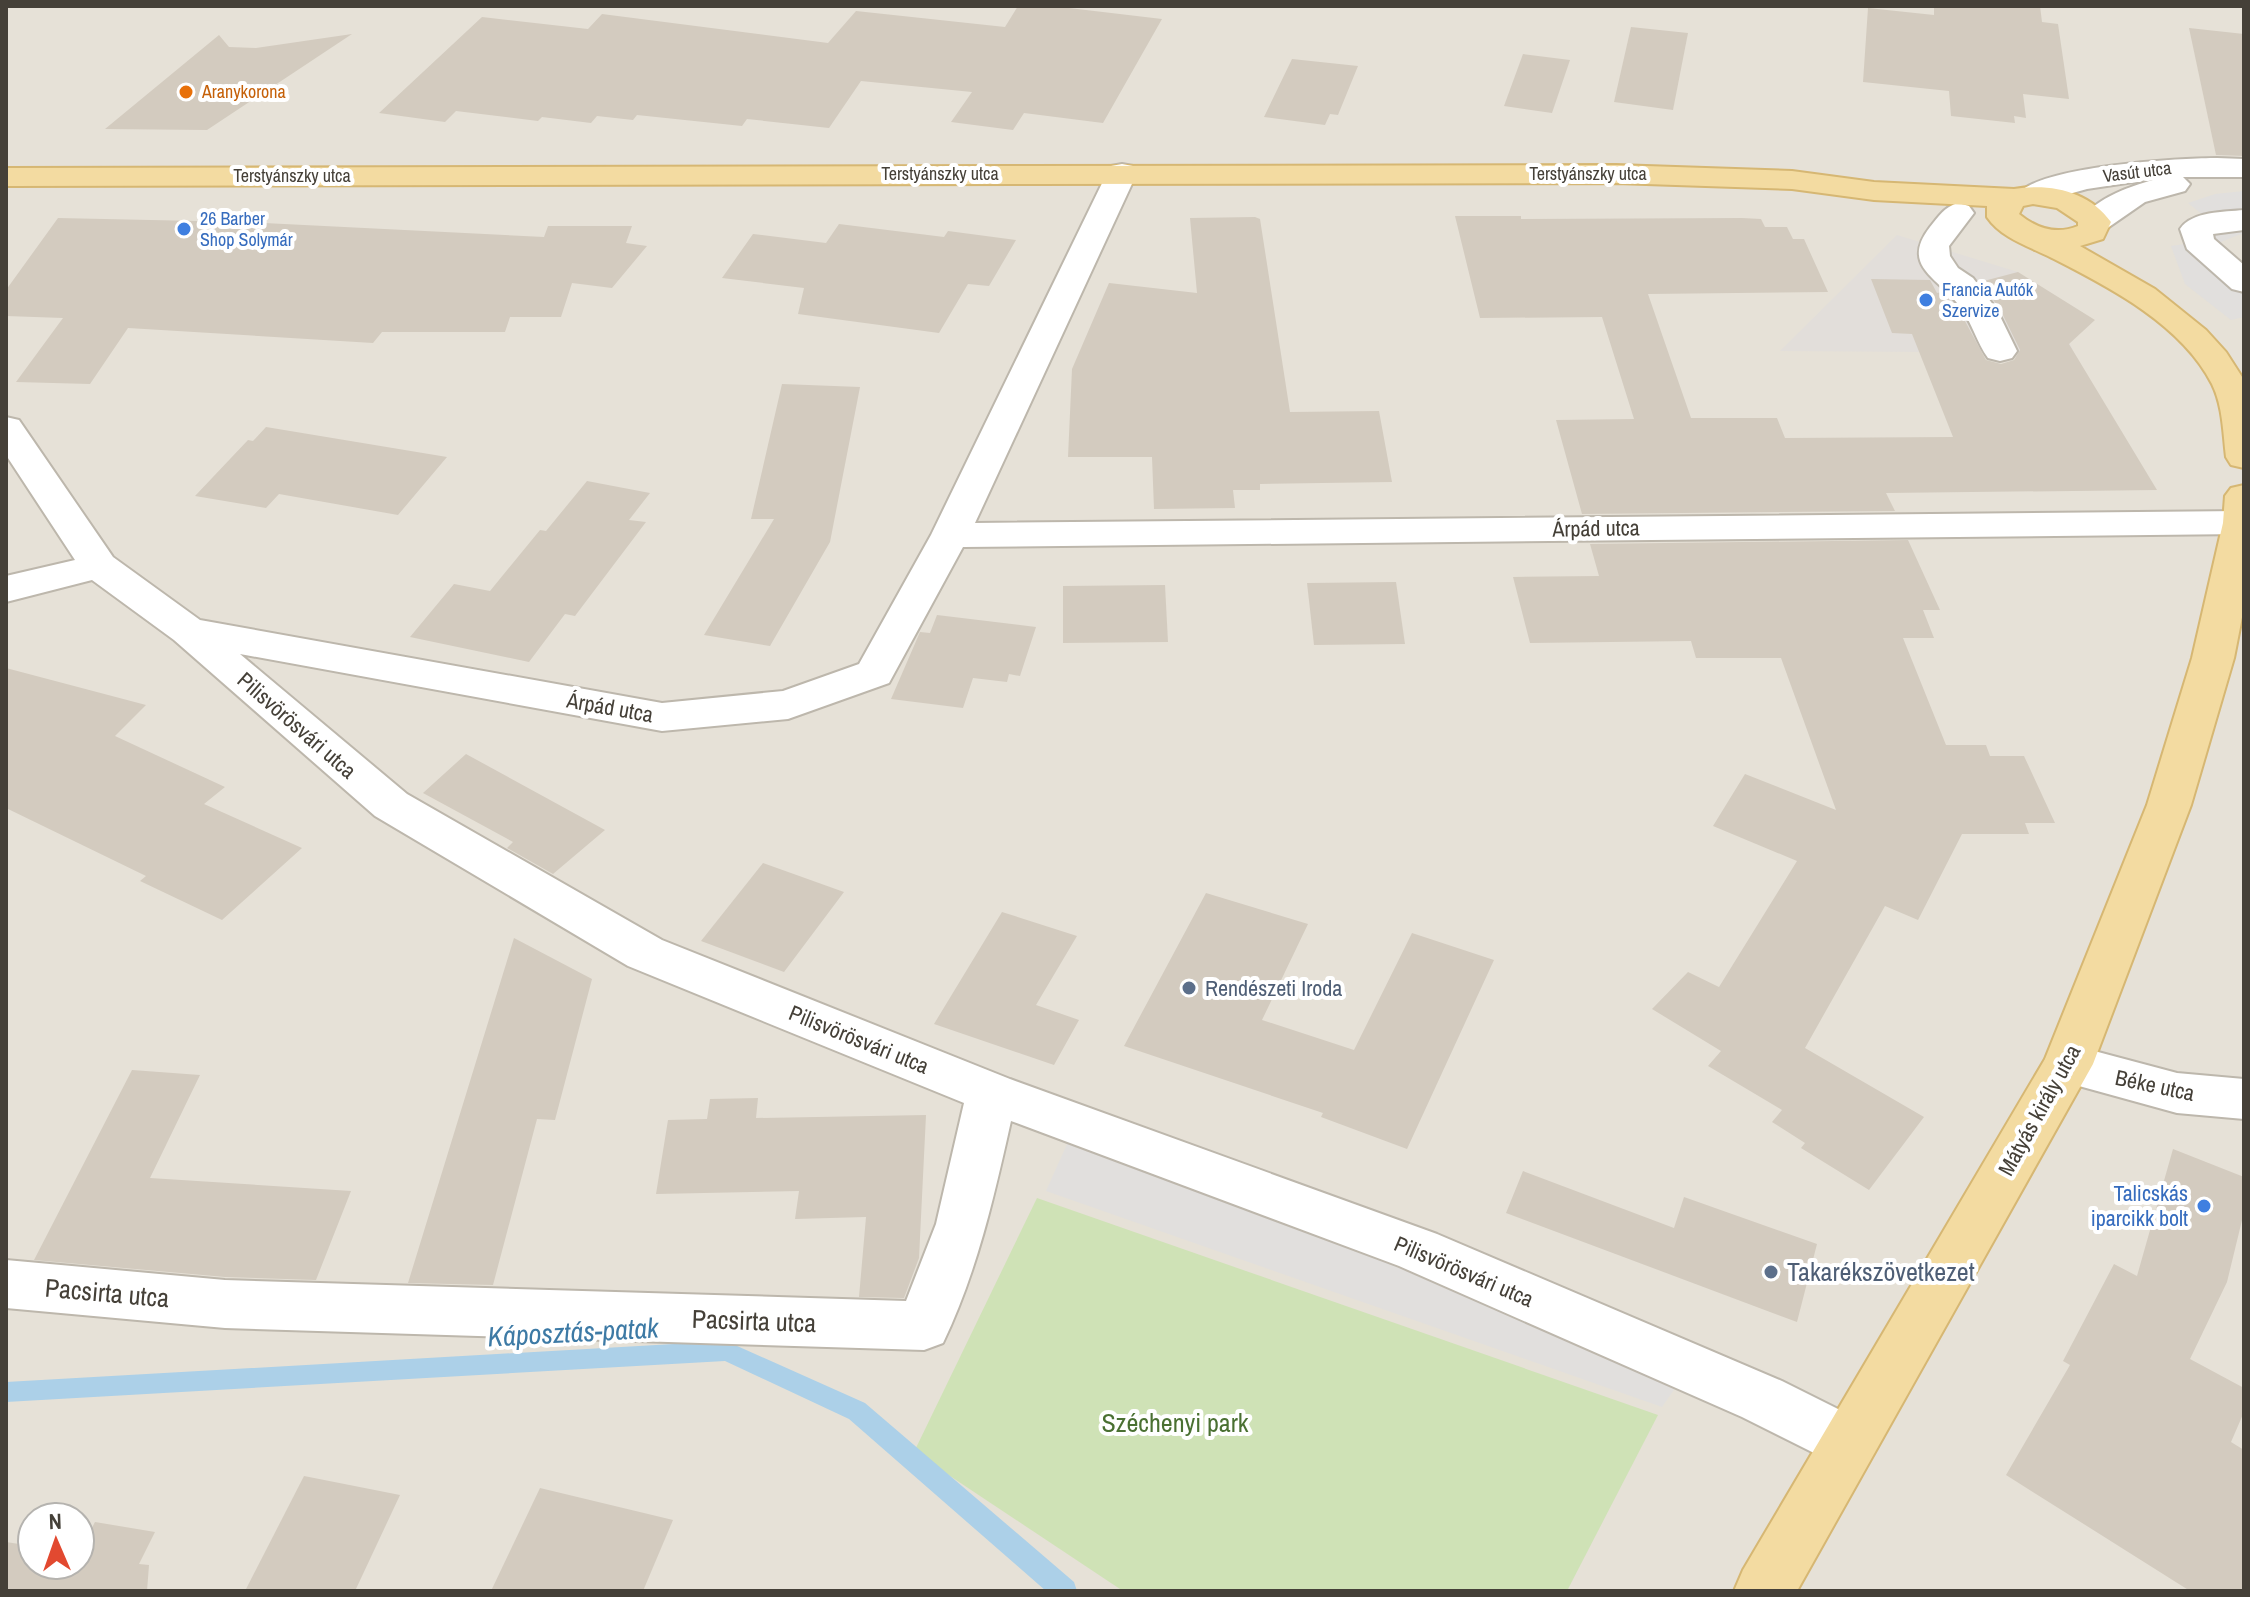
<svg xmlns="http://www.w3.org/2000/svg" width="2250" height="1597" viewBox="0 0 2250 1597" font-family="'Archivo Narrow',sans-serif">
	<rect width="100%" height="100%" fill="#f2efe9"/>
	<path fill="#e6e1d7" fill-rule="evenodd" d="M 6,6 L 2244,6 L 2244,1591 L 6,1591 ZM 32,1517 L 80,1517 L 80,1565 L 32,1565 Z"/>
	<path fill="#e2deda" d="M 1897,235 L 2018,272 L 2067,337 L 2074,353 L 1780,351 Z"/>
	<path fill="#cfe2b6" d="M 1037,1198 L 1658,1415 L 1567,1591 L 1123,1591 L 914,1452 Z"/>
	<g fill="#e1dfdd">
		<path d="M 2244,191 L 2244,236 L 2241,234 L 2221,242 L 2224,252 L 2244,268 L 2244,317 L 2231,320 L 2185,284 L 2171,246 L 2198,242 L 2212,222 L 2188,203 L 2215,194 Z"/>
		<path d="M 1076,1124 L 1690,1367 L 1662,1407 L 1046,1191 Z"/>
	</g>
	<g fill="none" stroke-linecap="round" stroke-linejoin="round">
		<path fill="#acd0e8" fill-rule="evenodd" d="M 726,1341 L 865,1403 L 1074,1582 L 1077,1591 L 1046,1591 L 849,1419 L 725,1361 L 6,1402 L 6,1382 Z"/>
	</g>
	<g fill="#d3cbbf">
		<path d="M 1018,6 L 1052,6 L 1162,19 L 1103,123 L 1024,113 L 1013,130 L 951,122 L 972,92 L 861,81 L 829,128 L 747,119 L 742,126 L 637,115 L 633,120 L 597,116 L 591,123 L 542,117 L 538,121 L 456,111 L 445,122 L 379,113 L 482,17 L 588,29 L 602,14 L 828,43 L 856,11 L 1005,27 Z"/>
		<path d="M 1934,6 L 2040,6 L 2042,22 L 2058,24 L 2069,99 L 2023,94 L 2026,118 L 2014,116 L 2015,123 L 1951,116 L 1949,91 L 1863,82 L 1868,8 L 1934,15 Z"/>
		<path d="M 1631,27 L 1688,33 L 1673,110 L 1614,102 Z"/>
		<path d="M 2189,28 L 2244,34 L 2244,156 L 2216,155 Z"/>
		<path d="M 352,34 L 207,130 L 105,129 L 219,35 L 229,47 L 256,48 Z"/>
		<path d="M 1523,54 L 1570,60 L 1552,113 L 1504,106 Z"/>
		<path d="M 1292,59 L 1358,66 L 1338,115 L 1330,114 L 1325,125 L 1264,117 Z"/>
		<path d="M 1455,216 L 1521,216 L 1521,219 L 1742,218 L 1761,219 L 1765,227 L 1787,227 L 1793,239 L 1804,239 L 1828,292 L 1648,294 L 1691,418 L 1777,418 L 1785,438 L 1953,437 L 1912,334 L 1892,333 L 1871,279 L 1930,280 L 1937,293 L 1942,292 L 1959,310 L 1986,360 L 2001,364 L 2014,360 L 2020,350 L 2000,309 L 1980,282 L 2018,272 L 2095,320 L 2069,344 L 2157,490 L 1886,493 L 1895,511 L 1582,514 L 1556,420 L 1634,419 L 1602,317 L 1480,318 Z"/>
		<path d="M 1255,217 L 1260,219 L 1290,412 L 1379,411 L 1392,482 L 1260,484 L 1260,490 L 1233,490 L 1235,508 L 1154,509 L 1152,457 L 1068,457 L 1072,369 L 1109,283 L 1197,293 L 1190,218 Z"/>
		<path d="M 58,218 L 243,222 L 544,237 L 548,226 L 632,226 L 626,243 L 647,246 L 612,288 L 572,283 L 561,317 L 510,317 L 505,332 L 382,332 L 373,343 L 128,328 L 90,384 L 16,382 L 63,318 L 6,316 L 6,290 Z"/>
		<path d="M 839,224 L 944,237 L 948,231 L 1016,240 L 989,286 L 968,284 L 939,333 L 798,314 L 804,288 L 722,278 L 753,234 L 826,243 Z"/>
		<path d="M 782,384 L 860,387 L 830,542 L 770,646 L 704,635 L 774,519 L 751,519 Z"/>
		<path d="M 266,427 L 447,457 L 398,515 L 279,494 L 266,508 L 195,496 L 248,440 L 253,441 Z"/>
		<path d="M 587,481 L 650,493 L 629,520 L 646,522 L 575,616 L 565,614 L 529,662 L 410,637 L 454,584 L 490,591 L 540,530 L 546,531 Z"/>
		<path d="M 1908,540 L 1940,610 L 1923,610 L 1934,638 L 1903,638 L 1946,745 L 1986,745 L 1990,756 L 2024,756 L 2055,823 L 2025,823 L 2029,834 L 1962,834 L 1918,920 L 1885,906 L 1805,1048 L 1924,1117 L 1869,1190 L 1801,1148 L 1805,1143 L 1772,1122 L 1782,1110 L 1708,1066 L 1721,1051 L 1652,1009 L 1688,972 L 1719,987 L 1797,861 L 1713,826 L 1745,774 L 1836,810 L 1781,658 L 1696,658 L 1691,641 L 1530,643 L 1513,577 L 1599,576 L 1590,544 Z"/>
		<path d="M 1396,582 L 1405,644 L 1314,645 L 1307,583 Z"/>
		<path d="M 1165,585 L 1168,642 L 1063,643 L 1063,586 Z"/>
		<path d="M 937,615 L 1036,627 L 1020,676 L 1009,674 L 1007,682 L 973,678 L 963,708 L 891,699 L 920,632 L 930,633 Z"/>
		<path d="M 6,668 L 146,705 L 115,736 L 225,787 L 204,804 L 302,848 L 222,920 L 140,881 L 146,876 L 6,808 Z"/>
		<path d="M 466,754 L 605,830 L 553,874 L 507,848 L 513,842 L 423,793 Z"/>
		<path d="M 763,863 L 844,892 L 784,972 L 701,941 Z"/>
		<path d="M 1206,893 L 1308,924 L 1262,1020 L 1354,1050 L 1412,933 L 1494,960 L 1407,1149 L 1321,1117 L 1323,1113 L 1124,1046 Z"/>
		<path d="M 1002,912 L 1077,936 L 1036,1005 L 1079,1020 L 1054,1065 L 934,1024 Z"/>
		<path d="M 514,938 L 592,979 L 555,1120 L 537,1119 L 493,1285 L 408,1283 Z"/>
		<path d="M 132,1070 L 200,1075 L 150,1178 L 351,1191 L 316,1280 L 225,1277 L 34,1260 Z"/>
		<path d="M 758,1098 L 756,1118 L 926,1115 L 919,1258 L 904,1298 L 859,1297 L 866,1217 L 795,1219 L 799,1191 L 656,1194 L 668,1120 L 707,1119 L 710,1099 Z"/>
		<path d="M 2173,1149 L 2244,1177 L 2244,1212 L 2227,1282 L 2190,1359 L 2244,1388 L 2244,1412 L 2231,1442 L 2244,1450 L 2244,1591 L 2190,1591 L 2006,1475 L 2070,1365 L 2063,1361 L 2114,1264 L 2137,1276 Z"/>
		<path d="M 1523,1171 L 1674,1228 L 1684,1197 L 1817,1244 L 1797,1322 L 1506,1213 Z"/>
		<path d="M 304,1476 L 400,1495 L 355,1591 L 245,1591 Z"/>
		<path d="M 540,1488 L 673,1520 L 643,1591 L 491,1591 Z"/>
		<path d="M 95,1522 L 155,1532 L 139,1564 L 149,1565 L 147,1591 L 6,1591 L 6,1542 L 32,1546 L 32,1565 L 80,1565 L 80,1551 Z"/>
	</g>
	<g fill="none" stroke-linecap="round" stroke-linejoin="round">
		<g stroke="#bdb7ac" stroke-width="4">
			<g id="minor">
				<path d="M 2217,158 L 2244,159 L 2244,177 L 2183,177 L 2190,184 L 2185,191 L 2145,202 L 2106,229 L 2095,232 L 2084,229 L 2079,222 C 2097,196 2132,186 2160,178 L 2087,189 L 2033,204 L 2022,202 L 2017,195 C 2038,166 2180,158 2217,158 Z"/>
				<path d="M 1122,164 L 1133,166 L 1137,173 L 975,523 L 2242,511 L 2244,534 L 963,547 L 889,683 L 788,719 L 662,731 L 240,654 L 407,794 L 662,940 L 1010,1079 L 1437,1234 L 1782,1381 L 1868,1424 L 1877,1443 L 1868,1462 L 1848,1470 L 1742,1417 L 1399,1266 L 1011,1121 C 994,1197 977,1272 943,1343 L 924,1350 L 225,1328 L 6,1308 L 6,1260 L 225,1280 L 906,1301 L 936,1224 L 964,1103 L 628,966 L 375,816 L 174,640 L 92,580 L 6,602 L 6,576 L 75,560 L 6,455 L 6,417 L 19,420 L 113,557 L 200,620 L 662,703 L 783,691 L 859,664 L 931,535 L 1107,173 L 1111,166 Z"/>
				<path d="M 1958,203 L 1969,206 L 1974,213 L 1949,246 L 1950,256 L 1958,268 L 1973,278 L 1997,310 L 2017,351 L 2012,358 L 2000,361 L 1988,358 C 1977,343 1972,323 1961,308 C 1940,278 1899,267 1930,227 C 1939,216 1944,207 1958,203 Z"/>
				<path d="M 2244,210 L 2244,230 L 2213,234 L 2214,239 L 2244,265 L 2244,292 L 2232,289 L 2187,249 L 2180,229 C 2192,211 2224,212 2244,210 Z"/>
				<path d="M 2068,1044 L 2177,1073 L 2244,1079 L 2244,1119 L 2177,1113 L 2050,1078 L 2043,1064 L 2050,1050 Z"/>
			</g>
		</g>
		<g stroke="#d6b773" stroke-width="4">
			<g id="major">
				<path d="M 1616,165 L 1792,171 L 1874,182 L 2014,189 C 2050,183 2089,191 2111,222 L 2103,239 L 2080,246 L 2155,289 L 2206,330 L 2226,352 L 2244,380 L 2244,468 L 2231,465 L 2226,457 C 2223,433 2223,406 2212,384 C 2182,325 2111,288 2054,259 C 2031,247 2002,239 1987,217 L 1987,206 L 1874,200 L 1792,189 L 1616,183 L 6,186 L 6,168 ZM 2033,204 L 2057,208 L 2078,222 L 2078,226 C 2056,235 2036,228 2019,214 L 2023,206 Z"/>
				<path d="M 2244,485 L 2244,607 L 2234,658 L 2191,805 L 2093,1064 L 1797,1591 L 1734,1591 L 1743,1570 L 2045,1059 L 2147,805 L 2192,658 L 2223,523 L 2225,496 L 2231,488 Z"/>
			</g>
		</g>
		<use href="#minor" fill="#fff" fill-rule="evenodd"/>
		<use href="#major" fill="#f3dba1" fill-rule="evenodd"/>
	</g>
	<circle fill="#e8710a" stroke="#fff" stroke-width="3" cx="186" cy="92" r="8"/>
	<g fill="#3f7fe0" stroke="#fff" stroke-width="3">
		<circle cx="184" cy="229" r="8"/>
		<circle cx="1926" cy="300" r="8"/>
		<circle cx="2204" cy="1206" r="8"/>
	</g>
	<g fill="#5c6f8a" stroke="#fff" stroke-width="3">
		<circle cx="1189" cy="988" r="8"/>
		<circle cx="1771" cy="1272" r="8"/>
	</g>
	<g text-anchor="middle" stroke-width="8" stroke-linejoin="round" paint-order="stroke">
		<g font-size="18" fill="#c56008" stroke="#fff" text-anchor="start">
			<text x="202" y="98">Aranykorona</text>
		</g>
		<g font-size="18" fill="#454038" stroke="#fff">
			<text transform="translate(2137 172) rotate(-7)" y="6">Vasút utca</text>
			<text x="940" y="180">Terstyánszky utca</text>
			<text x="1588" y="180">Terstyánszky utca</text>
			<text x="292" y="182">Terstyánszky utca</text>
		</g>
		<g font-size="18" fill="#366cbe" stroke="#fff" text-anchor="start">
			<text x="200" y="225">26 Barber<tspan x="200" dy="21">Shop Solymár</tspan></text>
			<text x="1942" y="296">Francia Autók<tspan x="1942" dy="21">Szervize</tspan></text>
		</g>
		<g font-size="22" fill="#454038" stroke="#fff">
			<text transform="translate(1596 528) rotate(-1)" y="8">Árpád utca</text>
			<text transform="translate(610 707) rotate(10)" y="8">Árpád utca</text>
			<text transform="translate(297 725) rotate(41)" y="8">Pilisvörösvári utca</text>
			<text transform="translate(859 1039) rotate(22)" y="8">Pilisvörösvári utca</text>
			<text transform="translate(2155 1085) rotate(12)" y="8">Béke utca</text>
			<text transform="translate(2039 1110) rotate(-61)" y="8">Mátyás király utca</text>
			<text transform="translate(1464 1271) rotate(23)" y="8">Pilisvörösvári utca</text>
		</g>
		<g font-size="22" fill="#4e5e75" stroke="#fff" text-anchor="start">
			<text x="1205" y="996">Rendészeti Iroda</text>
		</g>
		<g font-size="22" fill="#366cbe" stroke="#fff" text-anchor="end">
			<text x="2188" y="1201">Talicskás<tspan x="2188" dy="25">iparcikk bolt</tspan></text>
		</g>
		<g font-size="26" fill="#4e5e75" stroke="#fff" text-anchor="start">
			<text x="1787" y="1281">Takarékszövetkezet</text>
		</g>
		<g font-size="26" fill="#454038" stroke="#fff">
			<text transform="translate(107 1293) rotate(5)" y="9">Pacsirta utca</text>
			<text transform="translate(754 1321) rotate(2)" y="9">Pacsirta utca</text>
		</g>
		<g font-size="26" fill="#4a7032" stroke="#fff">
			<text x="1175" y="1432">Széchenyi park</text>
		</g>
		<g font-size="28" font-style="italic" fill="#3d7aa5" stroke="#fff">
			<text transform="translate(573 1332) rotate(-3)" y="10">Káposztás-patak</text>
		</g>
	</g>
	<rect width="2250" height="1597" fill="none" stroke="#454038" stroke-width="16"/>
	<g transform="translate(56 1541) rotate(358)"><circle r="38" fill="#ffffff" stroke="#b5b3af" stroke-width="2"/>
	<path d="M0-6L14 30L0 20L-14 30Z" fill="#e24930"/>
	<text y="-12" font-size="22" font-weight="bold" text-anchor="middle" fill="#454038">N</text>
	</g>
</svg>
